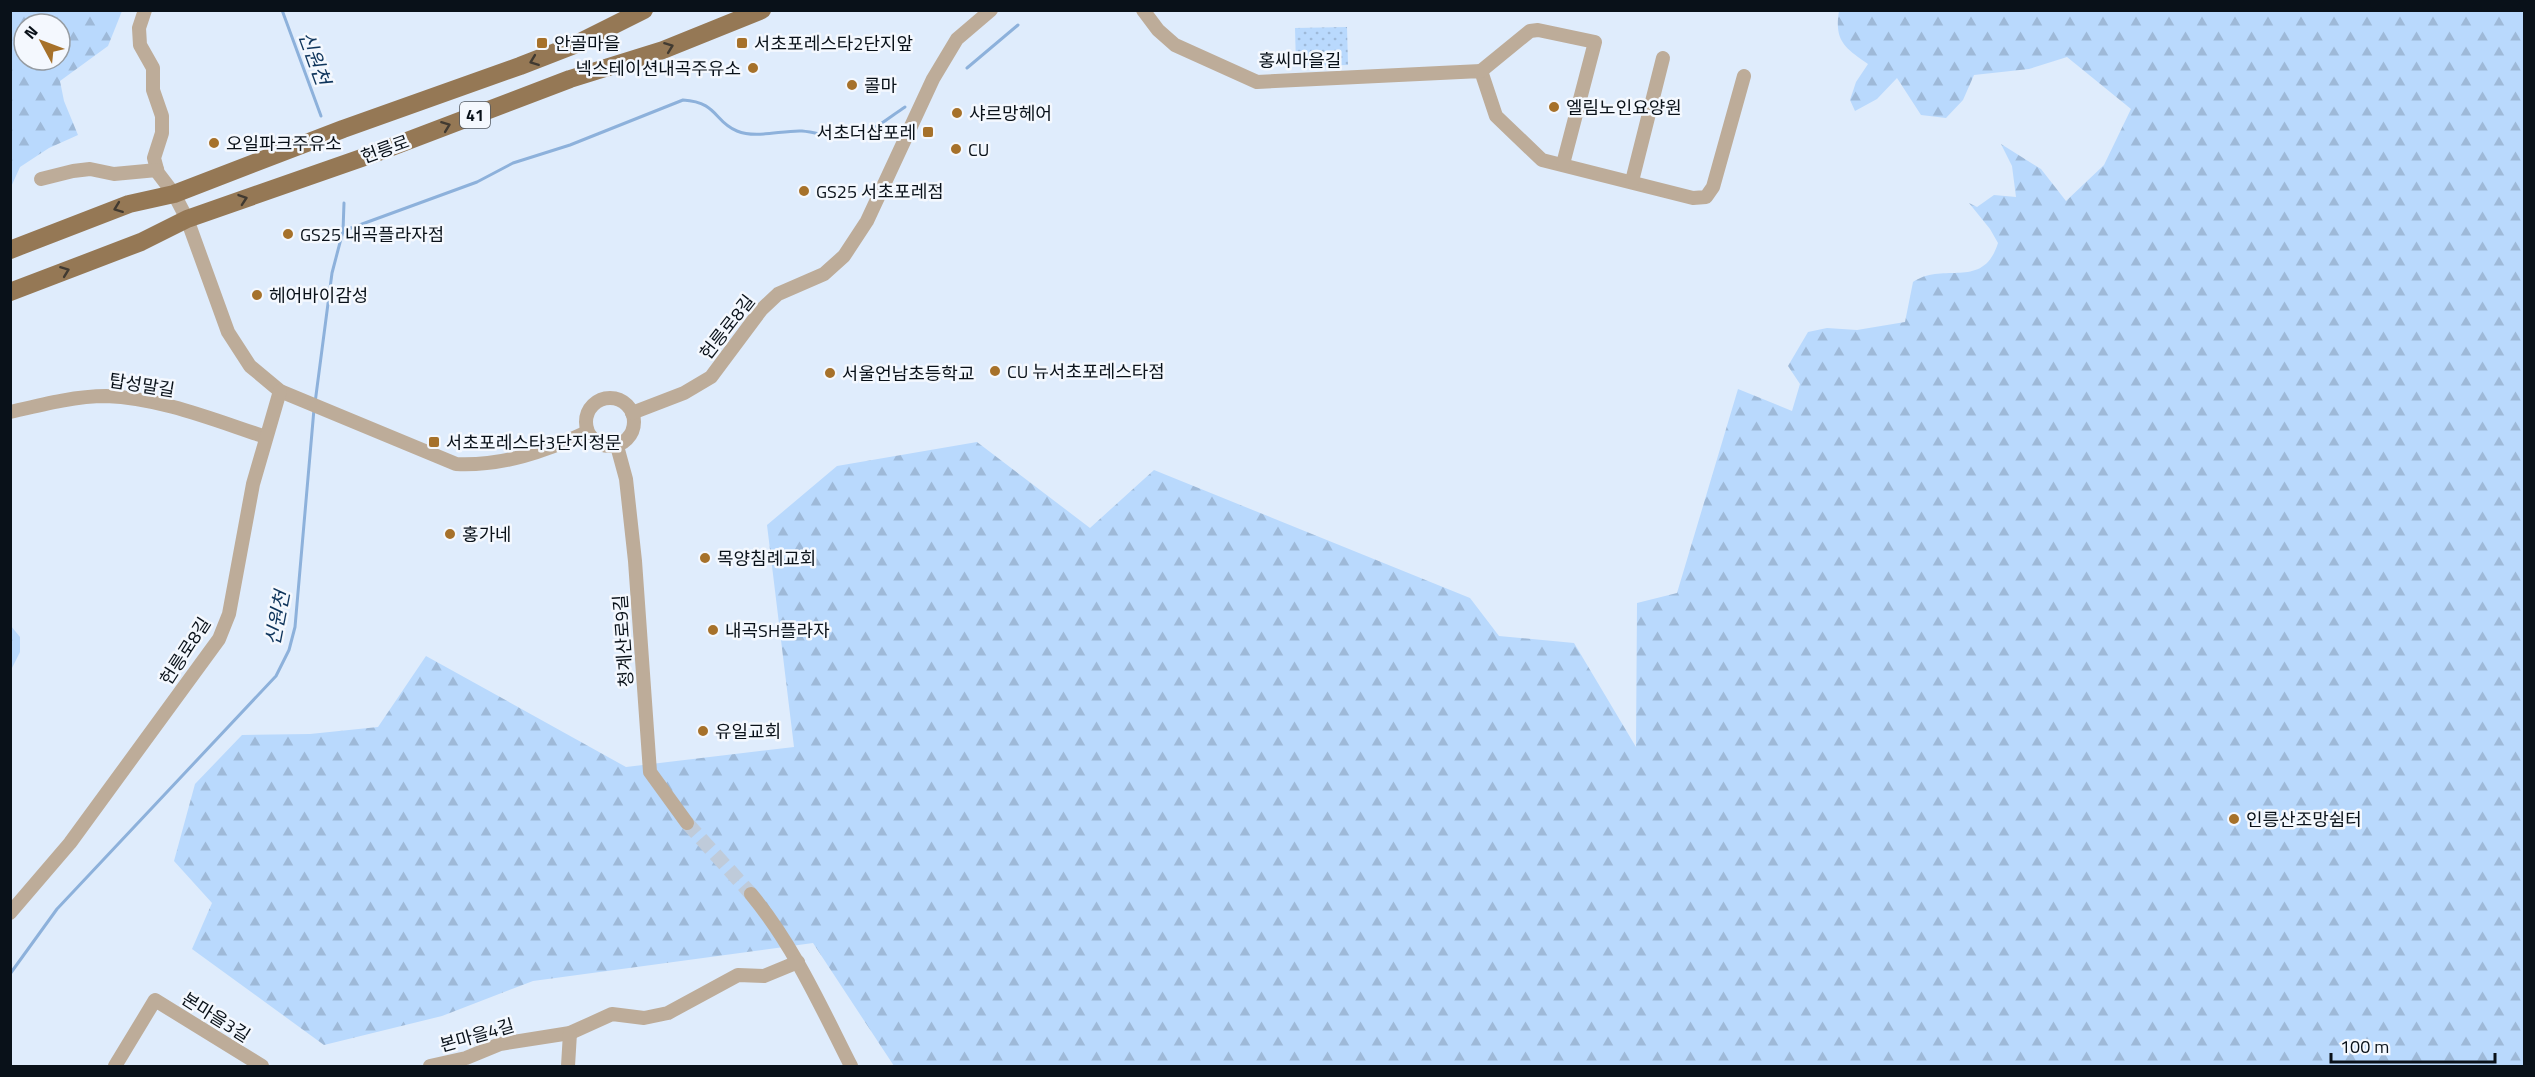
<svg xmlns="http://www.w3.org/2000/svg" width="2535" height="1077" viewBox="0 0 2535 1077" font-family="'Titillium Web','Noto Sans KR',sans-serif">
<defs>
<pattern id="forest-firs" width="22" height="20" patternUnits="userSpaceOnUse" patternTransform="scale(1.5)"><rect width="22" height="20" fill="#b9d9fd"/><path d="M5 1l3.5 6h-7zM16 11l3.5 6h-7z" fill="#9eb9d8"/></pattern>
<pattern id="park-dots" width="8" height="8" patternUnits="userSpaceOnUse" patternTransform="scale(1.5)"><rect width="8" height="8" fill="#b9d9fd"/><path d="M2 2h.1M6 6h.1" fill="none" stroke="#9eb9d8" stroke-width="1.8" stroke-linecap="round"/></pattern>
</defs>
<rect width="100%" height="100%" fill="#dfecfc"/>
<g fill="url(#forest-firs)" fill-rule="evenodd">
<path d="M11,10L122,11L108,46L60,81L64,101L78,135L49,148L20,167L11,187ZM24,24H60V60H24Z"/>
<path d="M1839,11H2524V1066H894L813,943L533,981L442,1016L324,1045L192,949L212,903L174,861L195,784L242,735L310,734L378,727L426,656L626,767L794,747L767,525L837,466L977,442L1090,528L1154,470L1470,598L1499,636L1574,643L1636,747L1637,603L1677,593L1738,389L1792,411L1800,384L1788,366L1808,332L1827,328L1857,330L1905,322L1913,282C1944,261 1983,291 1998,243L1990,229L1969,203L1977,207L1994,195L2016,197L2012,166L2001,144L2041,169L2066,201L2104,165L2131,109L2067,57L2029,69L1974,75L1963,100L1946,118L1921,115L1897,78L1877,99L1855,111L1850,100L1856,82L1868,64C1845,48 1834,41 1839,11Z"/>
<path d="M11,626L20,637V652L11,670Z"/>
</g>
<path fill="url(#park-dots)" d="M1347,27L1348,65L1296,66L1295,28Z"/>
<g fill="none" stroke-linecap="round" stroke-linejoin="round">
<g stroke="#8db1db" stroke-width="3">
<path d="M282,10L321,116"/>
<path d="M967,68L1018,25"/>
<path d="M343,231L477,182L513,163L570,145L683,100C718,102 714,122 737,131C756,139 782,130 802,131C817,132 832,139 848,138C868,136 888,118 905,107"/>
<path d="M315,403L332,273L343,231L344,203"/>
<path d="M10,974L57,909L276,676L289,650L295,627L314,409"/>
</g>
<path stroke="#bfcbda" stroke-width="14" stroke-dasharray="14 7" stroke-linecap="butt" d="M687,823L751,894"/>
<g stroke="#bdac99" stroke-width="14">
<path d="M145,10L139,28L140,45L153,68V90L162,116V133L154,158L158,173L174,194L187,219L228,332L250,366L280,391L456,464C503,466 544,452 587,432"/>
<path d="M1143,10L1158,30L1175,45L1257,82L1481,71L1496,116L1542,160L1693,198L1706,197L1713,187L1744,76"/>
<path d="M1481,71L1530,31L1538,30L1595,42L1563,164"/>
<path d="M41,179L73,171L90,169L114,174L157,170"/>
<path d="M1632,181L1663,58"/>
<circle cx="610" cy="422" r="24"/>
<path d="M10,412C40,405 75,396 106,396C161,398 214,420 266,437"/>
<path d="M632,413L684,393L711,377L761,310L778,294L824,274L844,256L867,221L933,79L957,39L991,10"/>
<path d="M617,446L626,479L635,561L650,772L687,823"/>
<path d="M751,894C794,946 821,1007 851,1066"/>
<path d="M10,913L70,843L219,639L229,614L253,484L280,391"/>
<path d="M115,1066L155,1000L262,1066"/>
<path d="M430,1066L466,1058L500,1044L570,1033L612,1014L644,1018L668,1013L738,975L764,976L798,962"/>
<path d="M568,1066L570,1033"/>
</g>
<g stroke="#957855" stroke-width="18">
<path d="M10,250L129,204L174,194L343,129L520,66L574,45L644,10"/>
<path d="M10,292L141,242L187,219L373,154L570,79L663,50L762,10"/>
</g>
</g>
<defs><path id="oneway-chevron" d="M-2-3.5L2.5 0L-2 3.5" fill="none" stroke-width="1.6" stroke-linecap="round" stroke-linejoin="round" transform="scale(1.5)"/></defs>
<g stroke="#413a31">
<use href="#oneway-chevron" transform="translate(669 47) rotate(-21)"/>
<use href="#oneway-chevron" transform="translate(534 61) rotate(159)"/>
<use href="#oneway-chevron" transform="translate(446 126) rotate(-21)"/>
<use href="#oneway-chevron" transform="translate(243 199) rotate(-19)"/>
<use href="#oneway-chevron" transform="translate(118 208) rotate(159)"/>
<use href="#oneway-chevron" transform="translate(65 271) rotate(-21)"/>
</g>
<g fill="#a6712a" stroke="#f4f8fe" stroke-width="2">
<rect x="536" y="37" width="12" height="12" rx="3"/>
<rect x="736" y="37" width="12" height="12" rx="3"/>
<circle cx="753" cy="68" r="6"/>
<circle cx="852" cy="85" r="6"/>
<circle cx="1554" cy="107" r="6"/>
<circle cx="957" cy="113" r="6"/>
<rect x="922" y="126" width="12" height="12" rx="3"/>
<circle cx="214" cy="143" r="6"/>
<circle cx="956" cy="149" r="6"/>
<circle cx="804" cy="191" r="6"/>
<circle cx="288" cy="234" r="6"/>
<circle cx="257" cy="295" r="6"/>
<circle cx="995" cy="371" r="6"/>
<circle cx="830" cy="373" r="6"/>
<rect x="428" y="436" width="12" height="12" rx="3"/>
<circle cx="450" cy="534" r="6"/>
<circle cx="705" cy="558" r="6"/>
<circle cx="713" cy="630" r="6"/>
<circle cx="703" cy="731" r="6"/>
<circle cx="2234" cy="819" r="6"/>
</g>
<g text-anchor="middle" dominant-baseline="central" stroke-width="5" stroke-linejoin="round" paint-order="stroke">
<rect fill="#f4f8fe" stroke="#50565e" stroke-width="1.5" x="460" y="102" width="30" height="26" rx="4.5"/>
<g font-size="16" font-weight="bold" fill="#091119">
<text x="475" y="115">41</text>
</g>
<g font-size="18" fill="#091119" stroke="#f4f8fe" text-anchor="start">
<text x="554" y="43">안골마을</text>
<text x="754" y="43">서초포레스타2단지앞</text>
<text x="741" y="68" text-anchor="end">넥스테이션내곡주유소</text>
<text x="864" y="85">콜마</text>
<text x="1566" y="107">엘림노인요양원</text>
<text x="969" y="113">샤르망헤어</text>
<text x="916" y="132" text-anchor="end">서초더샵포레</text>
<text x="226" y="143">오일파크주유소</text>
<text x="968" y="149">CU</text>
<text x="816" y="191">GS25 서초포레점</text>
<text x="300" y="234">GS25 내곡플라자점</text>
<text x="269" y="295">헤어바이감성</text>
<text x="1007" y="371">CU 뉴서초포레스타점</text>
<text x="842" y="373">서울언남초등학교</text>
<text x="446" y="442">서초포레스타3단지정문</text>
<text x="462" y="534">홍가네</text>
<text x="717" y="558">목양침례교회</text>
<text x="725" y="630">내곡SH플라자</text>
<text x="715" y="731">유일교회</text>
<text x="2246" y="819">인릉산조망쉼터</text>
</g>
<g font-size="18" fill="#091119" stroke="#f4f8fe">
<text x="1300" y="60">홍씨마을길</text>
<text transform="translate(385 149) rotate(-20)">헌릉로</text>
<text transform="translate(727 327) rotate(-52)">헌릉로8길</text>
<text transform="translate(142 385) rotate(9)">탑성말길</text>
<text transform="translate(623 641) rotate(-94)">청계산로9길</text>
<text transform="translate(185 651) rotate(-57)">헌릉로8길</text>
<text transform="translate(216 1017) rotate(32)">본마을3길</text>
<text transform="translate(477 1035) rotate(-16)">본마을4길</text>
</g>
<g font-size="20" font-style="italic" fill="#0f355c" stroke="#f4f8fe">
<text transform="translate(315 58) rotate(70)">신원천</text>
<text transform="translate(277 618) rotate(-79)">신원천</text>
</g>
</g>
<rect width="2535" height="1077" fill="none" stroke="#091119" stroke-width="24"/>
<g transform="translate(42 42) rotate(311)"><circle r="28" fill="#f4f8fe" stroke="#969ca2" stroke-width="1.5"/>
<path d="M0-4.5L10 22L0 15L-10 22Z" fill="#a6712a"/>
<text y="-9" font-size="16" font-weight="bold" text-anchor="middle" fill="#091119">N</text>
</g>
<path d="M2331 1053v9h164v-9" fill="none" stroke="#091119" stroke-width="3"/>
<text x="2340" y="1053" font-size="18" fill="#091119" stroke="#f4f8fe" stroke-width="4.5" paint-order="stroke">100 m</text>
</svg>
